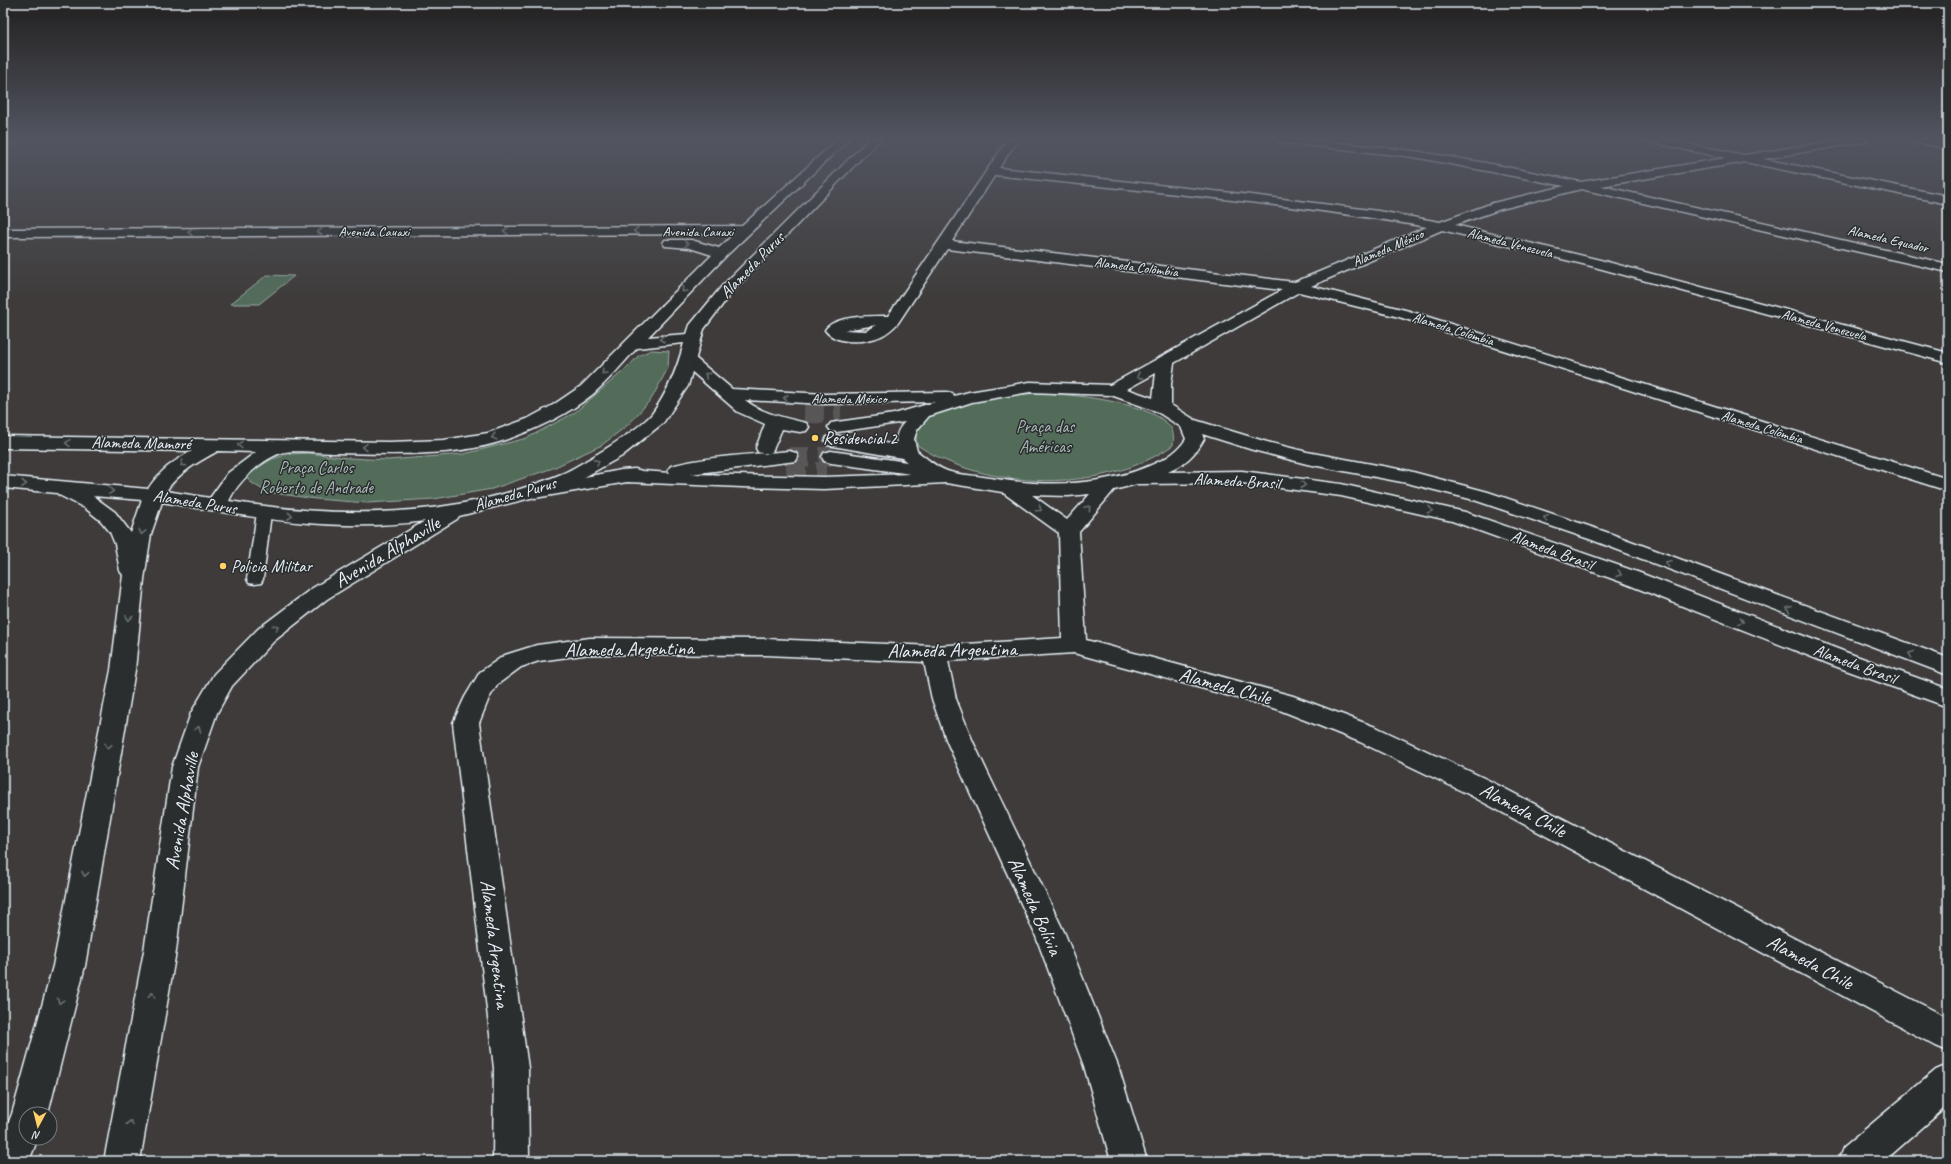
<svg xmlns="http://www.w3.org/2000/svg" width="1951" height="1164" viewBox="0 0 1951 1164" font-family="Caveat,sans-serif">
<rect width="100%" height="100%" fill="#3e3b3a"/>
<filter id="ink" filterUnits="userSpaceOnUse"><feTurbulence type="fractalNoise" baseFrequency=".025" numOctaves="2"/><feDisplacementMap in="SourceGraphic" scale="8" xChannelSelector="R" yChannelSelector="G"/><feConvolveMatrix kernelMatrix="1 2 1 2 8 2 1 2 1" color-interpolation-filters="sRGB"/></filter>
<g filter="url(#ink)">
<g fill="#526c5a" stroke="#9daea9">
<path d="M267,275L294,276L259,304H230Z"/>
<path d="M651,350L669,351L668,368L652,398L629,424L602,445L553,468L492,489L434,499L367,503L316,499L266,492L249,481L248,477L252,471L272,459L289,454L308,453L349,458L388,460L464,454L527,438L574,413L629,366L638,356Z"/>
<path d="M1038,393C1070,394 1146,401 1169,425C1174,431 1174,438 1173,445C1106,494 985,491 917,445C916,437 914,431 920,424C935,403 1012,395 1038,393Z"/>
</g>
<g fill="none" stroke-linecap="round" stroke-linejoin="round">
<g stroke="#585656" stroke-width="20" stroke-dasharray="20 10" stroke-linecap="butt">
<path d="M804,413L841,414"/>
<path d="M789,457H831"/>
<path d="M786,472H826"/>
</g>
<g stroke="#e8f1f8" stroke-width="3">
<g id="lane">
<path d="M11,139H20L3,147V142Z"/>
<path d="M264,509L269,510L271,513L263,579L261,583L255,584L249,583L247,579L257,513L259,510Z"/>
</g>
</g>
<g stroke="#e8f1f8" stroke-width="3">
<g id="street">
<path d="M1008,139H1018L999,168L1251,195L1378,211L1440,222L1493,203L1565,186L1414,157L1279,142L1274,139H1304L1414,151L1491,164L1581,182L1726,158L1649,142L1645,141L1644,139H1663L1745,155L1846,139H1868L1867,141L1863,142L1763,159L1948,196V204L1745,162L1601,186L1948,264V272L1581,189L1501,209L1455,225L1600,260L1948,353V363L1591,266L1442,230L1311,286L1409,311L1948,479V491L1399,317L1299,292L1174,363L1171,384V405L1195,420L1267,442L1307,452L1409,471L1488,492L1606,532L1948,658V675L1592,540L1474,500L1407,483L1307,464L1253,450L1202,434L1204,439C1195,455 1185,464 1168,472L1242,471L1341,484L1465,512L1640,573L1848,653L1948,689V707L1832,665L1624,583L1452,521L1341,496L1242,483L1137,484L1114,490L1079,532L1086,640L1293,696L1378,728L1488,780L1948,1018V1051L1936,1046L1468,794L1360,742L1277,709L1074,653L948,661L956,699L973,742L1065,934L1118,1066L1147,1161H1111L1084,1066L1035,934L947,742L932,699L924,662L766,655L590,654L539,661L521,667L498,684L489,698L479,723L528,1068L529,1161H493L494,1068L453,723L465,697L480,672L505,655L537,645L590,638L766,639L934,646L1062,638L1059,533L1002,492L946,483L824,489L742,487L627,482L535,498L528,496L525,492L528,488L621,470L635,469L642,471L670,473L668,470L671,466C709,456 750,455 789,451L796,453L798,457L796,461L690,474L824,477L911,474L831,463L824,461L822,457L824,453L831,451L907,462L902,458L827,445L825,441L827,437L834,435L897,445C895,436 898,429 905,422L837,432L831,431L828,427L831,423L837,422L894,414L935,402L825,404L745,400C762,414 786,418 806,423L809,427L806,431L800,432L782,429L772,452L765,454L758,452L756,448L765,424L738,412L682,363L680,360L682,357L688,355L694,357L732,389L825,394L946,392L952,393L954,396L969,392L1030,382L1110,385L1282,290L947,249L898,323C893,328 888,333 881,336C866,343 836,345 825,330C835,315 872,316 888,316ZM995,175C1139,191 1284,202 1427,227L1295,282L952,241ZM877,325L866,331L844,330ZM1156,373L1153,398L1127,389ZM1030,392L1111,395L1156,411L1181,427L1186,439C1176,455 1161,461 1144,468C1092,488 1038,486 983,477C971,475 958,475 947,471C936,467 926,458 917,451L914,439L917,430L929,416L972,402ZM1090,494L1067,520L1032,495L1068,496Z"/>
<path d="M1905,139H1928L1948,142V148L1910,142Z"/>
<path d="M1948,1065V1105L1884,1161H1838L1843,1148L1936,1070Z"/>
</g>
</g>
<g stroke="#e8f1f8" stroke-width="3">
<path id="secondary" d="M838,139H849L726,256L648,337L687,334L690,325L722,286L869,139H880L732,292L704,329L688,386L663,423L622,456L574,483L539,496L459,516L457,519L327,599L274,641L232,686L217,713L198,767L176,951L140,1161H104L144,951L172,767L191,713L214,674L258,629L311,589L425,521C335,533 250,517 162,502L151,534L144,579L135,670L85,966L48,1114H26V1138H38L29,1161H3V1136L12,1114L53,966L111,670L123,575L120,571L115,544L110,532L101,521L85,508L59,495L57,493L3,488V476L148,489C161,470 172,462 192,451L3,448V436L389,442L444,440L488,433L527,419L553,405L581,386L712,255L690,248L665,246L663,243L665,240H691L719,248L734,234L3,237V229L742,226ZM684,343C677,369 668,392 652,414C641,427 606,449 591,458C580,464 570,471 559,475C453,519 340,519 229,501C237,482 261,460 281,453C290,449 324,453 336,453C386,454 451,457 499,442C532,431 566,416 593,394C609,380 623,363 637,348ZM218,451L256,452L228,473L210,498L166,491C179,472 198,462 218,451ZM93,496L142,500L131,533L115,512Z"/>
</g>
<use href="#lane" fill="#2a2d2e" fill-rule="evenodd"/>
<use href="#street" fill="#2a2d2e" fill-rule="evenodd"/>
<use href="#secondary" fill="#2a2d2e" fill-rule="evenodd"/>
</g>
<defs><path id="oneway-chevron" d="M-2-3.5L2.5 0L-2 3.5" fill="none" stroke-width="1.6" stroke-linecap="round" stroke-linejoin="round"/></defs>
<g stroke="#6c7275">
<use href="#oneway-chevron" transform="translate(506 231) rotate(180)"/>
<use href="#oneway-chevron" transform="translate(636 231) rotate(180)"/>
<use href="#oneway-chevron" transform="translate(190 232) rotate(180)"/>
<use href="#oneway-chevron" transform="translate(320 232) rotate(180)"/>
<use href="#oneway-chevron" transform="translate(686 244) rotate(4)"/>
<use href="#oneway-chevron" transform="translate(684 290) rotate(135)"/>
<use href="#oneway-chevron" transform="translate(662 339) rotate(174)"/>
<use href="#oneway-chevron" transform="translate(604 372) rotate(134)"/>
<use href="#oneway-chevron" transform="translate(707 375) rotate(-141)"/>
<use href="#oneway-chevron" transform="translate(1139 376) rotate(151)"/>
<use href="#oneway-chevron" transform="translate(786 398) rotate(-178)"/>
<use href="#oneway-chevron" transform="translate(494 437) rotate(164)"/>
<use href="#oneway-chevron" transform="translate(68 443) rotate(-179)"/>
<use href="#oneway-chevron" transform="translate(240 445) rotate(-179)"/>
<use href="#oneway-chevron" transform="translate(365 447) rotate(-179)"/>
<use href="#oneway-chevron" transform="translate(597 462) rotate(-29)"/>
<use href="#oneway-chevron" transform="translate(183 464) rotate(146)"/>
<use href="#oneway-chevron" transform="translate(24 484) rotate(3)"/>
<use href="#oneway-chevron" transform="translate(1303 485) rotate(7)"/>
<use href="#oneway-chevron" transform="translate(111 491) rotate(5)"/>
<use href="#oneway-chevron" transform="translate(1088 508) rotate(-50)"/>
<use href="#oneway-chevron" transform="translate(1039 509) rotate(35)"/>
<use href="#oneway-chevron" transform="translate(1430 510) rotate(13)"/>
<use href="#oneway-chevron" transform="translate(290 516) rotate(6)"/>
<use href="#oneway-chevron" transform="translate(1546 518) rotate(-161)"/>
<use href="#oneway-chevron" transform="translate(142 532) rotate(104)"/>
<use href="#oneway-chevron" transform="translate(1668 563) rotate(-159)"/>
<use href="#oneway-chevron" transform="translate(1619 574) rotate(20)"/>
<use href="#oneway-chevron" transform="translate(1789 609) rotate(-159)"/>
<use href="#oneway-chevron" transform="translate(129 618) rotate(96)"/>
<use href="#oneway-chevron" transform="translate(1741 621) rotate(21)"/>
<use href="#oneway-chevron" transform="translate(276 627) rotate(-38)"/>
<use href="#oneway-chevron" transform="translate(1911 654) rotate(-160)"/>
<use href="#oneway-chevron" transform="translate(198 729) rotate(-71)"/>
<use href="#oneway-chevron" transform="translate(108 746) rotate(101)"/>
<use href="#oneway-chevron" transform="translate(85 874) rotate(100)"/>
<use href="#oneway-chevron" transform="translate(152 995) rotate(-80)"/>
<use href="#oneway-chevron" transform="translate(60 1001) rotate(105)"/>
<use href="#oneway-chevron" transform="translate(130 1123) rotate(-80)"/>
</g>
</g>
<linearGradient id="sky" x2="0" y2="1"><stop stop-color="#222020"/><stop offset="0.46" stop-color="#525560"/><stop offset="1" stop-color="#525560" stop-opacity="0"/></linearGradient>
<rect width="1951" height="301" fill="url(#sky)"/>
<g fill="#ffd166" stroke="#2a2d2e" stroke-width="1.5">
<circle cx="815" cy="438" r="4"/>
<circle cx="223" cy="566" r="4"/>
</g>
<g text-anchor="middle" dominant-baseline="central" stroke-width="3" stroke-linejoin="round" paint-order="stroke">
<g font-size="14" fill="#e8f1f8" stroke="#2a2d2e">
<text x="374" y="231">Avenida Cauaxi</text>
<text x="698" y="231">Avenida Cauaxi</text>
<text transform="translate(1888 239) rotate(13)">Alameda Equador</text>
<text transform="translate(1510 243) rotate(14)">Alameda Venezuela</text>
<text transform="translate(1388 248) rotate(-23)">Alameda México</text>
<text transform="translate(1136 267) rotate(7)">Alameda Colômbia</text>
<text transform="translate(1824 325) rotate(15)">Alameda Venezuela</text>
<text transform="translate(1453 329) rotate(17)">Alameda Colômbia</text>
<text x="849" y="398">Alameda México</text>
<text transform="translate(1762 427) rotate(17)">Alameda Colômbia</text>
</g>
<g font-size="17" fill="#e8f1f8" stroke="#2a2d2e">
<text transform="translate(752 265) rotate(-46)">Alameda Purus</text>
<text transform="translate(141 443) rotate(1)">Alameda Mamoré</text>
<text transform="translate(1237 481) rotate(3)">Alameda Brasil</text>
<text transform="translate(515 494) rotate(-16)">Alameda Purus</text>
<text transform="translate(195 502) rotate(9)">Alameda Purus</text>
<text transform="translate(1552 550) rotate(20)">Alameda Brasil</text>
<text transform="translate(1855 664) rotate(20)">Alameda Brasil</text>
</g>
<g font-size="17" fill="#acbcb9" stroke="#2a2d2e">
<text x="1045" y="426">Praça das<tspan x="1045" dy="20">Américas</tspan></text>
<text x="316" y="467">Praça Carlos<tspan x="316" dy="20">Roberto de Andrade</tspan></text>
</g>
<g font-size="17" fill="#e8f1f8" stroke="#2a2d2e" text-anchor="start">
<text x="823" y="438">Residencial 2</text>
<text x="231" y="566">Policia Militar</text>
</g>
<g font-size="20" fill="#e8f1f8" stroke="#2a2d2e">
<text transform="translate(387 552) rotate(-31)">Avenida Alphaville</text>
<text transform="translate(629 649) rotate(-1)">Alameda Argentina</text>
<text transform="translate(952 650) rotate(-1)">Alameda Argentina</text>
<text transform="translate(1225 686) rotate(15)">Alameda Chile</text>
<text transform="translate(1523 810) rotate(28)">Alameda Chile</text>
<text transform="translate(182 811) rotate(-80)">Avenida Alphaville</text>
<text transform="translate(1035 906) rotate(66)">Alameda Bolívia</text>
<text transform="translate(495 944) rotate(83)">Alameda Argentina</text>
<text transform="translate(1810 962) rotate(28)">Alameda Chile</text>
</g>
</g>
<rect width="1951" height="1164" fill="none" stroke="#2a2d2e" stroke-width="16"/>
<rect x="8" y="8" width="1935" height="1148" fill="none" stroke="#e8f1f8" stroke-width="1.5" filter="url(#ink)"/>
<g transform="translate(38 1126) rotate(187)"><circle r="19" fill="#2a2d2e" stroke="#767b7f"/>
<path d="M0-3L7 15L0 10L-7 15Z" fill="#ffd166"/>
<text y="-6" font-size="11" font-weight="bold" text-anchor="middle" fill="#e8f1f8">N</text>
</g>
</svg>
